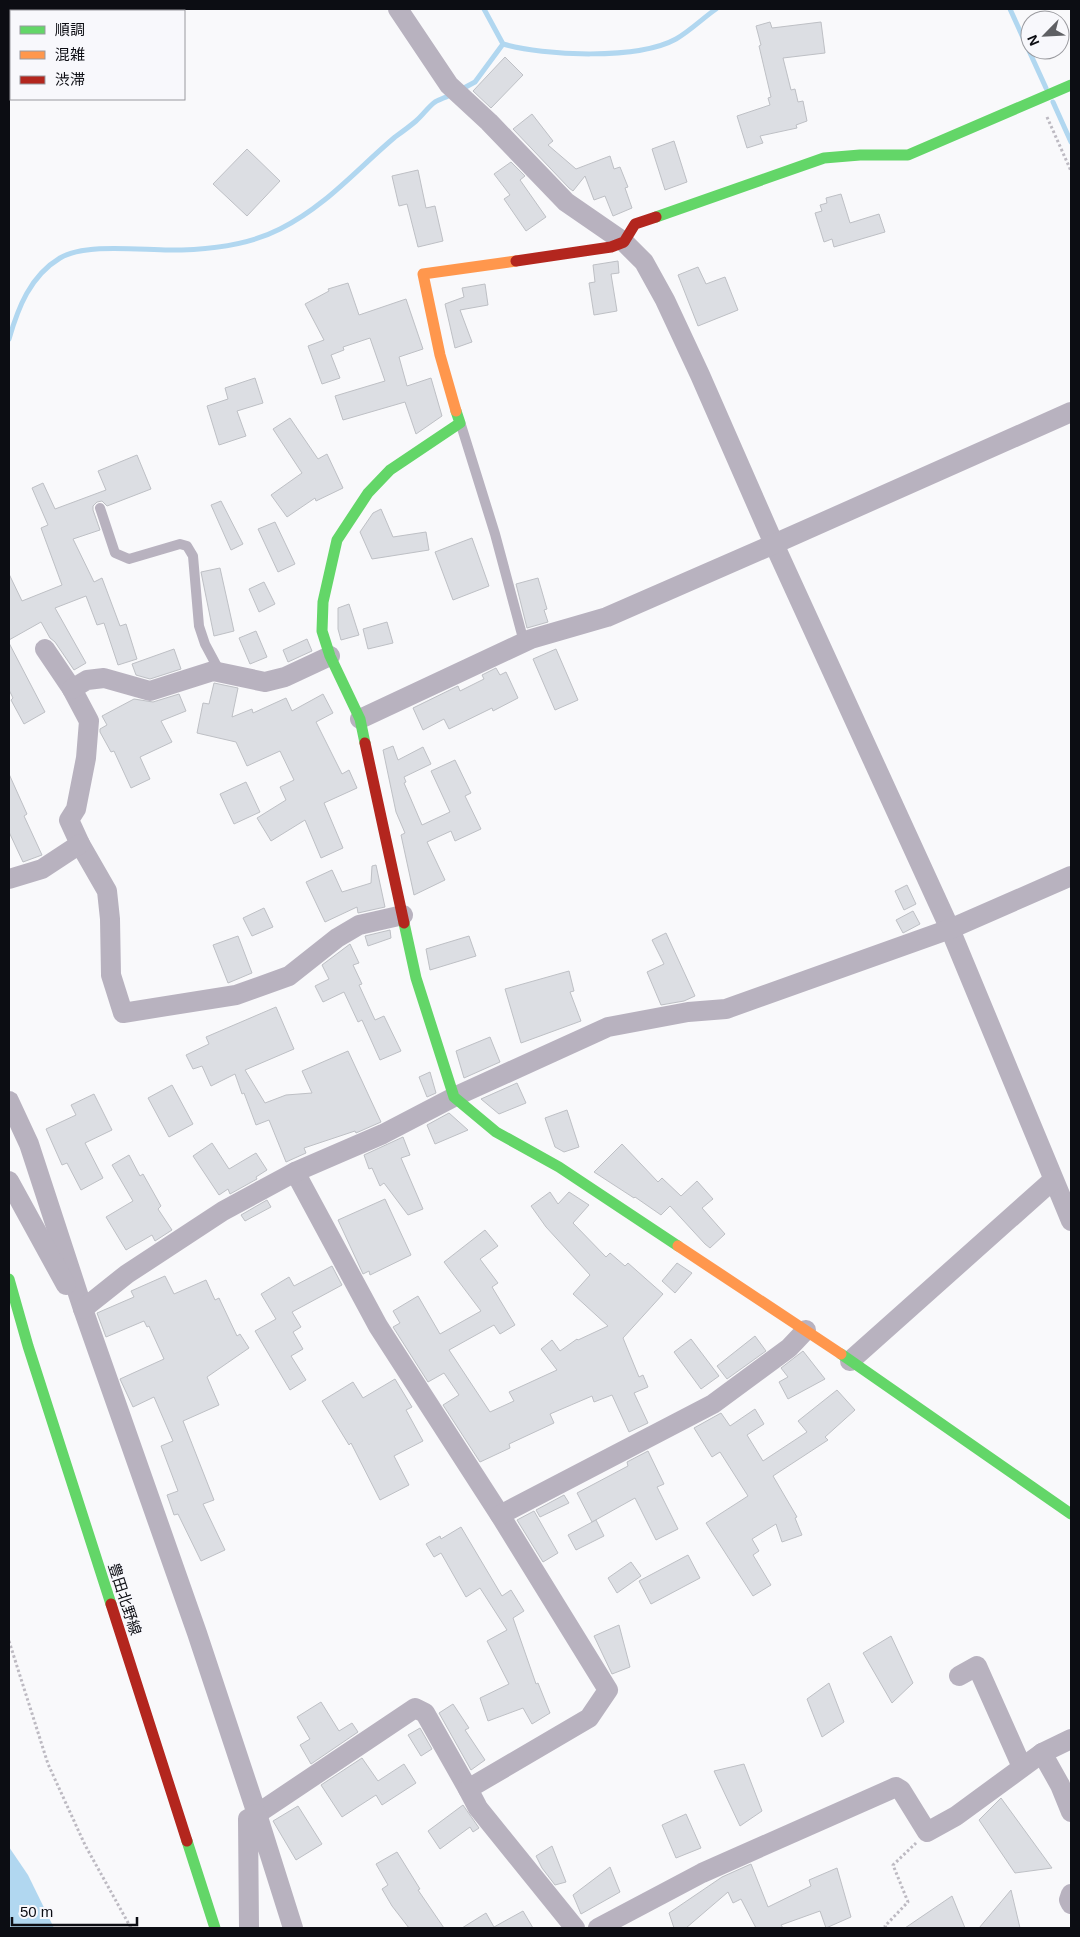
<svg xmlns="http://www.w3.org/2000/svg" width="1080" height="1937" viewBox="0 0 1080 1937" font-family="Arial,'Noto Sans JP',sans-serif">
<rect width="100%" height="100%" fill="#f9f9fb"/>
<path fill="#b1d7f0" d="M9,1847L28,1875L54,1928H9Z"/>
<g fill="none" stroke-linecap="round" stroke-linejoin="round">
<g stroke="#b1d7f0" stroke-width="5">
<path d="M484,9L503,44C544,56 638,60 676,39C690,31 703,18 716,9"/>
<path d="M1010,9L1046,88"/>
<path d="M462,89L475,82L503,44"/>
<path d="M1053,102L1071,142"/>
<path d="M9,339C18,308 30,276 60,258C85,243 140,250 169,250C205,250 247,246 280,229C326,206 356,170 395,137C402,132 409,127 416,121C423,115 428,107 435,102C440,99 447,97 452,94"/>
</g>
</g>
<g fill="#dcdee3" stroke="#bec0c5">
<path d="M770,22L772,28L821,22L825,53L783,58L791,90L795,89L798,102L803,101L807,121L796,125L797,128L760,136L763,143L747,148L737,116L770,105L768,98L771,97L759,46L761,45L756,26Z"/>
<path d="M505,57L523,75L491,108L473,91Z"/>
<path d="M532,114L553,141L548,145L576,169L610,156L614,169L620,167L628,187L625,188L632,208L613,216L605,196L594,200L585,176L573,191L569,188L513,129Z"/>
<path d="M674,141L687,182L665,190L652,149Z"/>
<path d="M247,149L280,181L247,216L213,184Z"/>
<path d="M511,162L525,176L520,180L546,217L526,231L504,199L510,195L494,174Z"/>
<path d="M418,170L426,208L435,206L443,241L418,247L407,204L399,206L392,176Z"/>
<path d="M841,194L850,223L879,214L885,232L834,247L832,239L824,242L815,213L822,211L820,205L827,203L826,198Z"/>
<path d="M618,261L619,273L611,274L617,311L594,315L589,283L595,282L593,265Z"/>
<path d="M698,267L706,284L725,277L738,310L698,326L678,275Z"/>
<path d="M348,283L359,315L406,299L423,349L399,357L407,386L431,378L442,416L416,434L405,402L343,420L335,396L385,381L370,338L343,347L344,350L331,355L340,378L322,384L308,346L324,340L305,304L329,291L328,289Z"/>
<path d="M485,284L488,305L460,310L472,342L455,348L445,304L464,297L462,288Z"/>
<path d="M255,378L263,403L237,411L246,436L219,445L207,406L228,399L225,388Z"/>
<path d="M290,418L318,459L327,454L343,488L316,501L315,498L287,517L271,495L302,473L273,429Z"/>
<path d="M137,455L151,489L107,506L102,501L97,502L93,506V510L100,530L73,539L94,582L102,578L120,626L126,624L137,659L118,665L104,623L97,625L86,596L55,608L86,663L74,670L55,642L50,638L41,622L9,640V574L22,601L62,585L41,528L48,525L32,488L43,483L55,509L106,490L98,471Z"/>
<path d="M221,501L243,544L231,550L211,505Z"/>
<path d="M381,509L393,537L426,532L429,550L372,559L360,532L373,513Z"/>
<path d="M275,522L295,564L278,572L258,529Z"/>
<path d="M472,538L489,586L453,600L435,552Z"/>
<path d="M220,568L234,631L214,636L201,572Z"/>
<path d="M538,578L547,609L544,610L548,622L527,628L516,584Z"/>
<path d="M264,582L275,604L259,612L249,589Z"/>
<path d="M349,604L359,635L341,640L338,629V608Z"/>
<path d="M387,622L393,643L368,649L363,629Z"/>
<path d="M256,631L267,657L250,664L239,638Z"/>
<path d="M307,639L312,651L288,662L283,650Z"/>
<path d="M9,643L45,712L24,724L11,700L13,698L9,690Z"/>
<path d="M174,649L181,669L150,679L136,675L132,664Z"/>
<path d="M556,649L578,700L555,710L533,659Z"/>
<path d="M496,668L500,675L506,672L518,698L493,711L492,708L449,729L444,719L423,730L413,708L458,686L460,691L484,679L482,675Z"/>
<path d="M214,683L238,688L232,717L252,709L253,713L286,698L292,711L323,694L333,713L316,722L342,774L349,770L357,788L324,803L343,848L321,858L305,820L271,841L257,818L286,800L280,787L294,780L280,751L247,766L236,742L197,733L203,703L209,704Z"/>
<path d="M179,694L186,711L161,721L172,742L140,757L150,779L131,788L114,751L111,752L100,732V729L107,725L102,716L134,699L153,702Z"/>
<path d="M393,746L398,760L423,747L431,764L404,777L406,782L404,783L422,825L450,812L431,771L455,760L471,793L465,796L481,829L455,841L451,831L427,842L445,880L414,895L401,835L405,833L396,812L383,750Z"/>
<path d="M9,774L27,814L24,816L42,855L23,862L9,832Z"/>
<path d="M246,782L260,812L234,824L220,794Z"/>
<path d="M376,865L385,907L358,913L357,907L325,922L306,882L332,870L342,892L371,883L372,866Z"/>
<path d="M907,885L916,904L904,910L895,891Z"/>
<path d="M264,908L273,927L252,936L243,918Z"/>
<path d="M913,911L920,924L903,933L896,920Z"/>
<path d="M390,930L391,938L368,946L365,936Z"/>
<path d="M666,933L695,996L684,1001L661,1005L647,972L664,964L652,940Z"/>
<path d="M238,936L252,973L228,983L213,945Z"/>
<path d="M469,936L476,956L430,970L426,949Z"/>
<path d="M350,944L359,963L353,965L362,984L359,985L375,1020L384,1016L401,1051L380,1060L362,1020L358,1022L344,992L323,1002L315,986L329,979L322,965Z"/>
<path d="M569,971L574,991L570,992L581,1021L521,1043L505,989Z"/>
<path d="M276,1007L294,1049L245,1070L265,1103L286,1095L312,1093L302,1071L348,1051L381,1122L356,1133L355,1131L304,1148L306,1153L286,1162L269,1120L256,1125L244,1093L242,1094L235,1074L211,1086L202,1066L193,1069L186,1055L209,1044L206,1037Z"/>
<path d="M490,1037L500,1062L464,1078L456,1051Z"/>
<path d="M430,1072L436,1093L427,1097L419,1077Z"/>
<path d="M517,1083L526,1103L499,1114L481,1099Z"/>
<path d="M172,1085L193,1124L169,1137L148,1098Z"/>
<path d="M94,1094L112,1130L85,1143L103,1178L81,1190L67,1163L62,1165L46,1129L76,1115L71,1105Z"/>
<path d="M567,1110L579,1147L564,1152L555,1147L545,1118Z"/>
<path d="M449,1113L468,1130L435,1144L427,1125Z"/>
<path d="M403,1137L410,1155L401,1158L423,1209L408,1215L384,1183L380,1186L372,1168L369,1169L364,1155Z"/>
<path d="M212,1143L229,1169L256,1153L267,1170L256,1177L257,1179L230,1194L228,1189L219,1195L193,1156Z"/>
<path d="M622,1144L658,1182L662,1178L681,1196L697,1181L713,1199L702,1208L725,1234L710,1248L705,1244L670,1206L661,1215L635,1197L634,1198L594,1172Z"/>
<path d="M129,1155L140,1176L143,1174L161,1206L158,1209L172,1230L155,1241L152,1235L126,1250L106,1217L133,1201L112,1165Z"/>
<path d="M550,1192L558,1204L569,1192L589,1205L573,1223L606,1257L610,1253L625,1266L628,1263L663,1294L623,1338L639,1377L643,1375L648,1387L634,1393L648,1423L629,1432L612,1395L594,1402L592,1396L550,1414L554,1423L509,1444L510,1448L480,1462L443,1405L459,1395L444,1373L428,1382L393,1327L400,1323L393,1311L418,1296L440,1334L481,1311L444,1262L485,1230L498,1246L480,1259L498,1283L492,1287L515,1325L500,1334L494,1325L449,1350L490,1412L514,1401L509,1392L557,1370L541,1349L552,1340L560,1351L577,1339L578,1340L608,1326L573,1294L590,1275L546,1227L531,1206Z"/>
<path d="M385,1199L411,1255L370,1275L369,1271L363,1274L338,1220Z"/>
<path d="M267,1200L271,1207L245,1221L241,1215Z"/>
<path d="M677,1263L692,1273L675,1293L662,1281Z"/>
<path d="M332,1266L342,1285L292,1312L301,1327L293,1332L303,1349L291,1356L306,1380L290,1390L255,1331L276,1319L261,1294L289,1277L294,1286Z"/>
<path d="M165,1276L174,1294L206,1280L215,1300L219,1298L237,1336L240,1334L249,1348L207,1377L219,1405L183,1421L214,1500L203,1504L225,1550L201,1561L178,1514L174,1515L167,1495L178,1491L161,1446L173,1441L154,1397L133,1407L120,1379L164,1359L149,1326L147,1327L144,1321L106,1337L97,1313L134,1297L131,1291Z"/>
<path d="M755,1336L766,1351L727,1379L717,1366Z"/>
<path d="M691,1339L719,1376L701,1389L674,1352Z"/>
<path d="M803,1351L825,1379L788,1399L779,1382L788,1377L781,1368Z"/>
<path d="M395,1379L412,1407L406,1410L423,1441L394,1456L409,1485L380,1500L351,1443L349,1445L322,1401L353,1382L363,1398Z"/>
<path d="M837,1390L855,1410L825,1437L828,1440L773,1476L797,1517L795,1518L802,1535L782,1542L776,1524L752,1539L759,1551L753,1555L771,1585L753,1596L706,1523L748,1496L720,1452L712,1457L694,1428L721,1413L730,1426L755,1409L764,1424L747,1435L763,1461L807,1432L798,1421Z"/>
<path d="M648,1451L664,1484L657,1487L678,1529L656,1540L635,1498L592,1522L577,1493L628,1466L627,1462Z"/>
<path d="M564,1495L569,1503L540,1517L536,1510Z"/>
<path d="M534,1511L558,1553L543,1562L517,1520Z"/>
<path d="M596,1520L604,1536L576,1550L568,1535Z"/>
<path d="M461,1527L502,1596L511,1590L524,1611L513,1618L536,1684L538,1683L550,1713L532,1724L523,1708L488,1721L480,1698L509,1684L487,1641L507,1630L480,1588L466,1597L441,1553L434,1557L426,1544L440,1536L441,1539Z"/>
<path d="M688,1555L700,1578L651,1604L639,1581Z"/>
<path d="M631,1562L641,1576L617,1593L608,1578Z"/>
<path d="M619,1625L630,1667L612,1674L594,1636Z"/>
<path d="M891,1636L913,1683L892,1703L863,1653Z"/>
<path d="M829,1683L844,1722L822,1737L807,1699Z"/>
<path d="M321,1702L339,1731L352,1723L358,1732L311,1764L300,1745L310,1739L297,1717Z"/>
<path d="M453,1704L469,1728L465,1730L485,1760L471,1770L439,1713Z"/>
<path d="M420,1728L432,1749L421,1756L408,1735Z"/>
<path d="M362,1758L378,1781L404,1764L416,1783L382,1805L376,1795L342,1817L321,1785Z"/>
<path d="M744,1764L762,1811L740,1826L714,1771Z"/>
<path d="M1001,1798L1052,1868L1015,1873L979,1820Z"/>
<path d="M463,1805L479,1828L473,1832L470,1827L440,1849L428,1831Z"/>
<path d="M298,1806L322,1844L296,1860L273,1821Z"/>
<path d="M686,1814L701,1848L676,1858L662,1825Z"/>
<path d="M552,1846L566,1882L555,1885L542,1868L536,1856Z"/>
<path d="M397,1852L420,1889L418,1890L444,1928H409L392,1906L382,1889L388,1885L376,1864Z"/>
<path d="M751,1864L768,1907L811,1886L809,1880L837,1868L851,1917L826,1928L820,1911L781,1925L783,1928H756L741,1899L733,1903L728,1892L686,1928H674L669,1913L722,1877Z"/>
<path d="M610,1867L620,1892L581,1914L573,1895Z"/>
<path d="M1011,1890L1020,1928H979Z"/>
<path d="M952,1896L965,1928H905Z"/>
<path d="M523,1911L533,1928H462L486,1913L494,1927Z"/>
</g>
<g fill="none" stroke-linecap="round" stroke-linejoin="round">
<g stroke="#bdbac2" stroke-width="3" stroke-dasharray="2.5 2.5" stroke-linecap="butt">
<path d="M1047,117L1071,171"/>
<path d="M9,1641L48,1764L85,1845L131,1928"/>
<path d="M886,1928L885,1926L908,1902L893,1865L916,1843"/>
</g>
<g stroke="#b8b2bf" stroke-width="10">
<path d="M461,425L495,534L524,642"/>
<path d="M100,508L115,553L129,559L180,544L187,546L193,556L199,626L205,644L220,672"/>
</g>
<g stroke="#b8b2bf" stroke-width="20">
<path d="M398,9L449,85L489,122L566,202L624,242L644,262L665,300L700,375L774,544L950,929L1071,1221"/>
<path d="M78,11L82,9"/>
<path d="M9,52L11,50"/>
<path d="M45,649L72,689L89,721L86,758L76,809L69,820L80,844L107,891L110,919L111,975L123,1013L236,995L289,976L337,938L359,925L403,915"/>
<path d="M72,689L87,680L104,678L150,691L213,671L265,682L285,677L330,656"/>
<path d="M360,719L531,639L607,617L774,544L1071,412"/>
<path d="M9,879L42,869L80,844"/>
<path d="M9,1101L29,1144L83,1309L197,1633L257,1814L415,1708L425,1713L468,1789"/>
<path d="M295,1172L378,1326L500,1515L608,1690L589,1718L468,1789L478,1808L575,1928"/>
<path d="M9,1181L66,1285"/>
<path d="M83,1309L127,1274L223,1211L295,1172L383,1134L454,1097L608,1027L688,1012L726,1009L950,929L1071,876"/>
<path d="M850,1361L1053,1180"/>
<path d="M500,1515L713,1404L789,1348L806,1330"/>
<path d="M959,1676L977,1666L1022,1767"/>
<path d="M1042,1753L1060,1785L1071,1812"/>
<path d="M1071,1894L1069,1900L1071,1904"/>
<path d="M249,1928L248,1819L257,1814L293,1928"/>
<path d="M598,1928L702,1873L896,1787L901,1790L927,1832L956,1816L1042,1753L1071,1739"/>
</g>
<g stroke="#63d668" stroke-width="11">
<path d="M656,217L824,158L860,155H908L1071,85"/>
<path d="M365,743L360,719L330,656L322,631L323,602L337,540L368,493L390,470L460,423L456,411"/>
<path d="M404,923L416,978L454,1097L496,1132L559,1167L678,1246"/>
<path d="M9,1279L28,1346L111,1604"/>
<path d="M841,1354L1071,1514"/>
<path d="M187,1841L215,1928"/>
</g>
<g stroke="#ff974d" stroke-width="11">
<path d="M456,411L440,355L423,274L516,261"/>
<path d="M678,1246L841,1354"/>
</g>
<g stroke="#b3261e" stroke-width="11">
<path d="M516,261L611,247L624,242L635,224L656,217"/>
<path d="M365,743L404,923"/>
<path d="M111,1604L187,1841"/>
</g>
</g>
<g text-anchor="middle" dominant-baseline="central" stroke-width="4.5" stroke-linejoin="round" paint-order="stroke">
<g font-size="15" fill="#0c0d13" stroke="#f8f8fc">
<text transform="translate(125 1599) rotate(72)">豊田北野線</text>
</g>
</g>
<rect width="1080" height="1937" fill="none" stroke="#0c0d13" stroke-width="20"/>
<rect x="10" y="10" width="175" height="90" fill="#f8f8fc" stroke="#9a9a9f"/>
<rect x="20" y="26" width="25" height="8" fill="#63d668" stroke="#9a9a9f"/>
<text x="55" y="35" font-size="15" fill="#0c0d13">順調</text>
<rect x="20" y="51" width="25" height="8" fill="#ff974d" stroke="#9a9a9f"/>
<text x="55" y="60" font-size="15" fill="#0c0d13">混雑</text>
<rect x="20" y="76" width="25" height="8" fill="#b3261e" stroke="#9a9a9f"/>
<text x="55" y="85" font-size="15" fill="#0c0d13">渋滞</text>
<g transform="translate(1045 35) rotate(246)"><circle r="24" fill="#f8f8fc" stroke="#9a9a9f"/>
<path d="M0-4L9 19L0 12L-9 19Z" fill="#5f6064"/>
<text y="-8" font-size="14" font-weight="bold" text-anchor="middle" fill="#0c0d13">N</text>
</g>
<path d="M12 1917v8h125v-8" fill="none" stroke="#0c0d13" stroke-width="2.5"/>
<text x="20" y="1917" font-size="15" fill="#0c0d13" stroke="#f8f8fc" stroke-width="4" paint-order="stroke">50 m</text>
</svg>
